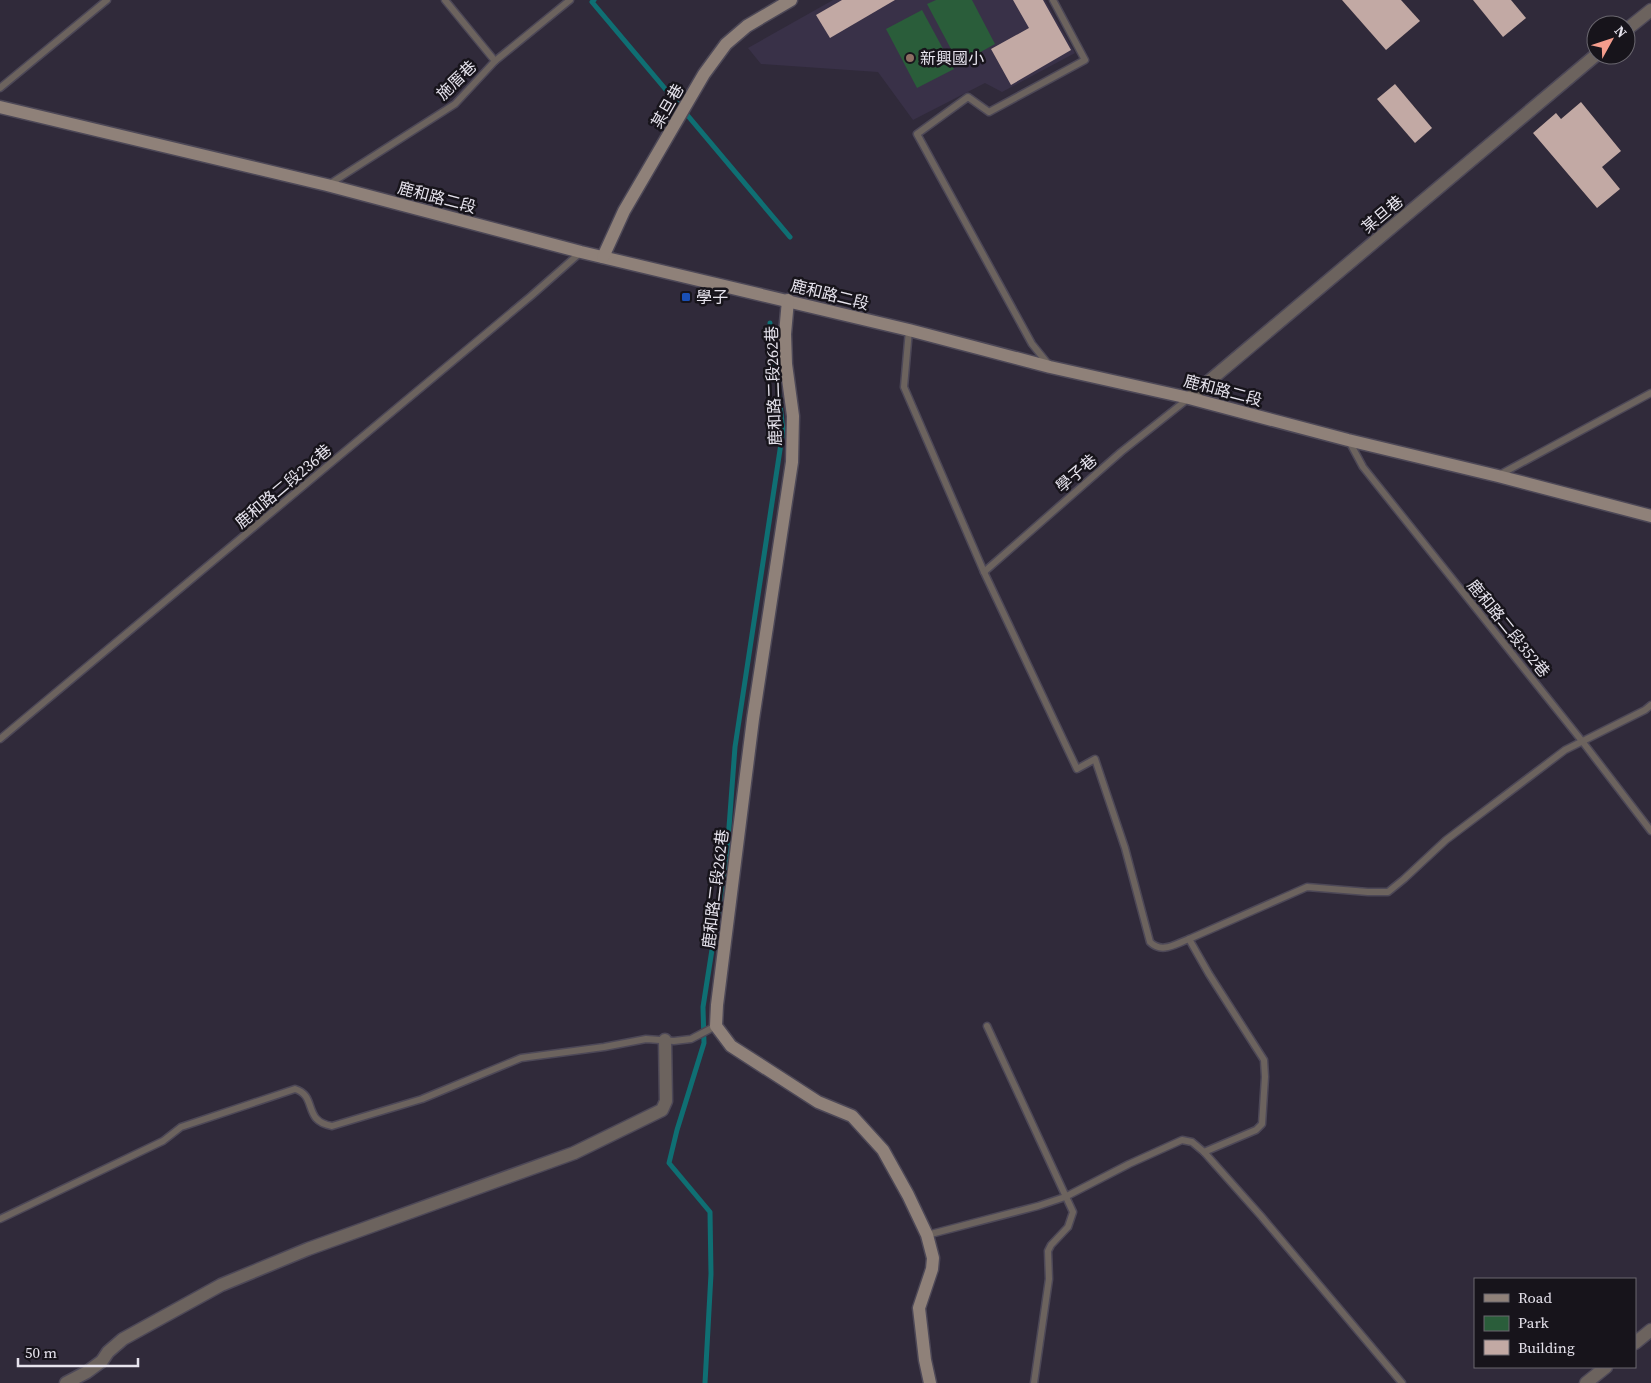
<svg xmlns="http://www.w3.org/2000/svg" width="1651" height="1383" viewBox="0 0 1651 1383" font-family="'Source Serif 4','Noto Sans TC',serif">
<rect width="100%" height="100%" fill="#302a3a"/>
<path fill="#393148" d="M833,0H1045L1075,53L1002,92L985,83L913,120L878,72L761,64L748,48Z"/>
<g fill="#2a5d3a">
<path d="M936,0H972L995,44L959,64L927,4Z"/>
<path d="M922,10L954,69L917,88L886,29Z"/>
</g>
<g fill="none" stroke-linecap="round" stroke-linejoin="round">
<g stroke="#0f6f73" stroke-width="5">
<path d="M594,0L592,2L790,237"/>
<path d="M705,1383L711,1274L710,1212L669,1163L677,1130L704,1043L703,1007L727,854L735,747L783,430L770,323"/>
</g>
</g>
<g fill="#c2a9a4">
<path d="M842,0H895L830,38L816,15Z"/>
<path d="M1013,0H1043L1071,50L1011,85L991,49L1029,28Z"/>
<path d="M1342,0H1401L1420,21L1386,50Z"/>
<path d="M1473,0H1511L1526,18L1503,37Z"/>
<path d="M1395,84L1432,128L1415,143L1377,99Z"/>
<path d="M1581,102L1621,151L1602,167L1620,189L1597,208L1533,133L1556,113L1561,119Z"/>
</g>
<g fill="none" stroke-linecap="round" stroke-linejoin="round">
<g stroke="#4d4857" stroke-width="9">
<g id="lane">
<path d="M445,0L495,61"/>
<path d="M0,88L107,0"/>
<path d="M328,185L455,104L495,61L570,0"/>
<path d="M909,330L904,387L984,572L1077,769L1095,759L1125,848L1150,942C1162,954 1175,944 1189,939L1209,974L1264,1060L1265,1077L1262,1124L1256,1130L1204,1152"/>
<path d="M1049,365L1032,344L917,134L968,97L989,112L1085,60L1053,0"/>
<path d="M1349,441L1363,467L1582,741L1651,831"/>
<path d="M1499,475L1651,393"/>
<path d="M984,572L1121,452L1189,398"/>
<path d="M0,739L531,296L581,252"/>
<path d="M1189,939L1307,887L1368,892H1388L1404,879L1446,840L1565,750L1645,710L1651,705"/>
<path d="M987,1026L1073,1212L1068,1227L1051,1245L1048,1251L1049,1279L1034,1383"/>
<path d="M0,1219L163,1141L181,1127L295,1089C318,1096 302,1121 332,1126L422,1099L521,1058L604,1047L646,1039L674,1041L691,1039L716,1026"/>
<path d="M927,1235L1038,1206L1065,1197L1129,1164L1182,1140L1192,1142L1204,1152L1261,1216L1402,1383"/>
</g>
</g>
<g stroke="#4d4857" stroke-width="15">
<g id="street">
<path d="M1626,30L1651,10"/>
<path d="M1189,398L1596,55"/>
<path d="M1635,1343L1651,1330"/>
<path d="M66,1383L87,1372L102,1361L108,1352L123,1339L221,1285L308,1249L574,1153L662,1110L666,1101L665,1040"/>
<path d="M1586,1383L1606,1367"/>
</g>
</g>
<g stroke="#4d4857" stroke-width="15">
<g id="secondary">
<path d="M0,107L327,185L581,252L909,330L1050,367L1189,398L1348,440L1498,476L1651,516"/>
<path d="M603,257L624,211L704,74L726,44L747,26L791,0"/>
<path d="M788,300L785,334L786,364L793,416L792,462L753,719L717,1005L716,1026L731,1046L818,1102L852,1116L883,1150L908,1195L927,1235L933,1258L932,1269L919,1308L925,1360L930,1383"/>
</g>
</g>
<use href="#lane" stroke="#6c635e" stroke-width="6"/>
<use href="#street" stroke="#6c635e" stroke-width="12"/>
<use href="#secondary" stroke="#8f8179" stroke-width="12"/>
</g>
<circle fill="#8d6e63" stroke="#17141b" stroke-width="2" cx="910" cy="58" r="5"/>
<rect fill="#1a4fb4" stroke="#17141b" stroke-width="2" x="681" y="292" width="10" height="10" rx="2.5"/>
<g text-anchor="middle" dominant-baseline="central" stroke-width="5" stroke-linejoin="round" paint-order="stroke">
<g font-size="16" fill="#e6e3ed" stroke="#17141b" text-anchor="start">
<text x="920" y="58">新興國小</text>
<text x="696" y="297">學子</text>
</g>
<g font-size="16" fill="#e6e3ed" stroke="#17141b">
<text transform="translate(456 80) rotate(-44)">施厝巷</text>
<text transform="translate(667 106) rotate(-60)">某旦巷</text>
<text transform="translate(437 197) rotate(15)">鹿和路二段</text>
<text transform="translate(1382 214) rotate(-40)">某旦巷</text>
<text transform="translate(830 294) rotate(14)">鹿和路二段</text>
<text transform="translate(773 386) rotate(-92)">鹿和路二段262巷</text>
<text transform="translate(1223 390) rotate(15)">鹿和路二段</text>
<text transform="translate(1076 473) rotate(-41)">學子巷</text>
<text transform="translate(283 486) rotate(-40)">鹿和路二段236巷</text>
<text transform="translate(1509 628) rotate(51)">鹿和路二段352巷</text>
<text transform="translate(715 889) rotate(-83)">鹿和路二段262巷</text>
</g>
</g>
<rect x="1474" y="1278" width="162" height="90" fill="#17141b" stroke="#6a676f"/>
<rect x="1484" y="1294" width="25" height="8" fill="#8f8179" stroke="#6a676f"/>
<text x="1518" y="1303" font-size="15" fill="#e6e3ed">Road</text>
<rect x="1484" y="1316" width="25" height="15" fill="#2a5d3a" stroke="#6a676f"/>
<text x="1518" y="1328" font-size="15" fill="#e6e3ed">Park</text>
<rect x="1484" y="1340" width="25" height="15" fill="#c2a9a4" stroke="#6a676f"/>
<text x="1518" y="1353" font-size="15" fill="#e6e3ed">Building</text>
<g transform="translate(1611 40) rotate(50)"><circle r="24" fill="#17141b" stroke="#6a676f"/>
<path d="M0-4L9 19L0 12L-9 19Z" fill="#f49d8d"/>
<text y="-8" font-size="14" font-weight="bold" text-anchor="middle" fill="#e6e3ed">N</text>
</g>
<path d="M18 1358v8h120v-8" fill="none" stroke="#e6e3ed" stroke-width="2.5"/>
<text x="25" y="1358" font-size="15" fill="#e6e3ed" stroke="#17141b" stroke-width="4" paint-order="stroke">50 m</text>
</svg>
